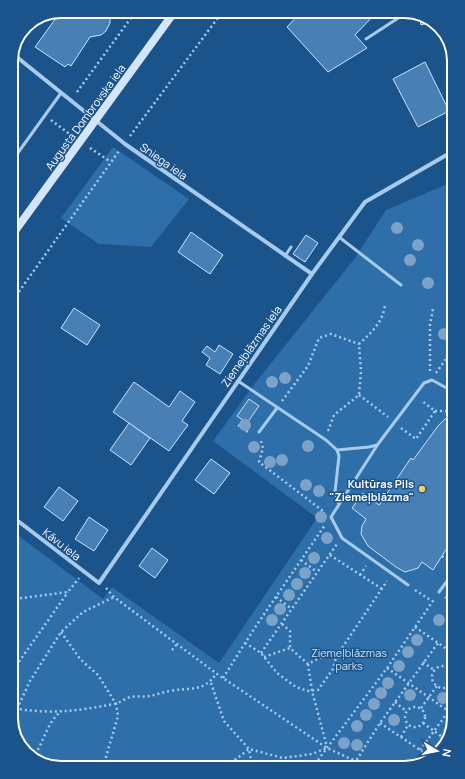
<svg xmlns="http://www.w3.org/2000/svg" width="465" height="779" viewBox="0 0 465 779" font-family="Manrope,sans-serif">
<rect width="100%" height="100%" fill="#1b538b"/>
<g fill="#2e6ea9">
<path d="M113,147L189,199L151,247L99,244L61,218Z"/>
<path d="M450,183L454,718L446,746L426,763L58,768L33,760L16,740L15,533L103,599L112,587L219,663L317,518L213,441L256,382L355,258L386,210Z"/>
</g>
<g fill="#4880b5" stroke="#cce3f9">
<path d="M61,11H107L110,16V23L106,31L101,35L90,37L71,66L68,64L65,67L35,47Z"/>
<path d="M302,11H378L355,35L367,48L328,72L287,27Z"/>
<path d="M426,18L427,23L421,25L420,20Z"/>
<path d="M425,62L449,111L418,127L393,79Z"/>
<path d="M191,232L223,255L210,274L178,252Z"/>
<path d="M306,235L318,243L305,262L293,254Z"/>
<path d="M74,308L100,325L87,345L61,328Z"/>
<path d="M219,345L233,354L220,374L206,365L210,358L202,352L207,346L215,352Z"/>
<path d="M134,382L169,407L180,391L195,402L182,421L188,425L169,451L113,412Z"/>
<path d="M249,399L259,406L247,423L237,416Z"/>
<path d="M450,414H452L453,548H447L433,570L422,562L418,568L405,572L396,567L368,546L361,534L362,526L366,519L352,508L363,493L379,505L411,458L413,460L438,426Z"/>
<path d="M129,423L150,438L131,465L110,450Z"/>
<path d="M211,459L230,473L214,494L195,480Z"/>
<path d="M59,487L78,501L63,521L44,507Z"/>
<path d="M89,517L108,530L94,551L75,539Z"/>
<path d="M152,548L168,560L155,578L139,566Z"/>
</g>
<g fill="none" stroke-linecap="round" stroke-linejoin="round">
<g stroke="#a7cbed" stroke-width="2.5" stroke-dasharray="2 3" stroke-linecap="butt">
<path d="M77,92L136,11"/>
<path d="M51,120L71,135"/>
<path d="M130,136L223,11"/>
<path d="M90,148L111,162"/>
<path d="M13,300L119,151"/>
<path d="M430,371V324L433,309"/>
<path d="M436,373L451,352"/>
<path d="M359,395L388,417"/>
<path d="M282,401L308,366L319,338L331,334L359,344"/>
<path d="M435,411H452"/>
<path d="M238,425L248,432H251"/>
<path d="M401,428L416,439L435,411L422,401"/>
<path d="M328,431L334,415L359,395L361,371L359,344C371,333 383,322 385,305"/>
<path d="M261,441L263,448L259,462L323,511"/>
<path d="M330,555L382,589"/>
<path d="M442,556L453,564"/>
<path d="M301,560L317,572"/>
<path d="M360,575L366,566"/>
<path d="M106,588L114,597L217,674L327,748L362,764"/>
<path d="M415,590L432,601"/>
<path d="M276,597L292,609"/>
<path d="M445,597L453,602"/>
<path d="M15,599L68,592L79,578"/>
<path d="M282,624L290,631V648L308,664L329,653L336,657"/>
<path d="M415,627L454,654"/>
<path d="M61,632L80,659L98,675L116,704L118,716L103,767"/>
<path d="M245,643L261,653L277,673L296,687L308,691L318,690L333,669L336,657L387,581"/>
<path d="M172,650L176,645"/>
<path d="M261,653L337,544"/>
<path d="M264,657L290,648"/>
<path d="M423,662L434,670"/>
<path d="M308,664L312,691L327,747"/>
<path d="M16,666L68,592"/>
<circle cx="443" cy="677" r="11"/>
<path d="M387,668L454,715"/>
<path d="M449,668L454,662"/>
<path d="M223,678L254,629L325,525"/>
<path d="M211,683L224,721L249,749L252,765"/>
<path d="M395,702L406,711"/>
<circle cx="415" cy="717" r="10"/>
<path d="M421,708L437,686"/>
<path d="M17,709L30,681L61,632L83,612L114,597"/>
<path d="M16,711L17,709C55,714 77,711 114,704C120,703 125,698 131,697C137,696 143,697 149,696C156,695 163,692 170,691C189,687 203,693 216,674"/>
<path d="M380,723L432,758"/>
<path d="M423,723L445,739"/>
<path d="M401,737L408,725"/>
<path d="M444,747L445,739L449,736"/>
<path d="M420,750L454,704"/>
<path d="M32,758C44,744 45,726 59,713"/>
<path d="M315,764L387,668L435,598"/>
<path d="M354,764L380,723L438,643"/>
<path d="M203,766L207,763L227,766L249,749L283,758L312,754L327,748"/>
</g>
<g stroke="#a7cbed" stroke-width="3">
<path d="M366,39L409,11"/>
<path d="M12,161L61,93"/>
<path d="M339,237L401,285"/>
<path d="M285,256L291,247"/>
<path d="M238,381L326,440L337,450L339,456L335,492L339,504"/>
<path d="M259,432L277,408"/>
<path d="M337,450L369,447L377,445"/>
<path d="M408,585L342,538L331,517L378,444L424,383L432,380L452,391"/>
<path d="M439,592L453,573"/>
</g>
<g stroke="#a7cbed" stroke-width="4">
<path d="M13,54L125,144L312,274"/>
<path d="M14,518L99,583L312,274L365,202L450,153"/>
</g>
<path stroke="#d3e6f9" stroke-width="8" d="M12,235L175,11"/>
</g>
<g fill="#7ca2c8">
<circle cx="397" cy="228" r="6"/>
<circle cx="418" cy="245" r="6"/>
<circle cx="410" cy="260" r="6"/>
<circle cx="428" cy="283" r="6"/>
<circle cx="444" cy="334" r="6"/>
<circle cx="285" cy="378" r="6"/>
<circle cx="272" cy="382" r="6"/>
<circle cx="245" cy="425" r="6"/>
<circle cx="308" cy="446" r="6"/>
<circle cx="254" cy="447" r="6"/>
<circle cx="282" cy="460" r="6"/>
<circle cx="270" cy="462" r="6"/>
<circle cx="306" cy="485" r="6"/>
<circle cx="319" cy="491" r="6"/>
<circle cx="321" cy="517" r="6"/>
<circle cx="327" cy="538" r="6"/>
<circle cx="314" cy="558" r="6"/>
<circle cx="305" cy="573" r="6"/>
<circle cx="297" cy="584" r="6"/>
<circle cx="289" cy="595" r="6"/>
<circle cx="280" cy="609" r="6"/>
<circle cx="272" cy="620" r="6"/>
<circle cx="439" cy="620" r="6"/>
<circle cx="417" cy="640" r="6"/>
<circle cx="408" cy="652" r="6"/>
<circle cx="399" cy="666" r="6"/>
<circle cx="388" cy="683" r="6"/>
<circle cx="381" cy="693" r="6"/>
<circle cx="410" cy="695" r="6"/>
<circle cx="443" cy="698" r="6"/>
<circle cx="374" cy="704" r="6"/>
<circle cx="366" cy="715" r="6"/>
<circle cx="394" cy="720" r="6"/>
<circle cx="357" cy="726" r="6"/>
<circle cx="344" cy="743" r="6"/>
<circle cx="357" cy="745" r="6"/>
</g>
<circle fill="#fec864" stroke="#1b538b" stroke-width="1.5" cx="422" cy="489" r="4"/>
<g text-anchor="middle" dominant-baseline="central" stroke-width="3" stroke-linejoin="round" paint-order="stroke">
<g font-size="11" fill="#fff" stroke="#1b538b">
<text transform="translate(85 117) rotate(-54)">Augusta Dombrovska iela</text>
<text transform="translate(164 161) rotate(35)">Sniega iela</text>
<text transform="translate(251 346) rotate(-55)">Ziemeļblāzmas iela</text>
<text transform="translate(62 544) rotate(38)">Kāvu iela</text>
</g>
<g font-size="11" font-weight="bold" fill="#fff" stroke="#1b538b" text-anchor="end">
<text x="414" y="483">Kultūras Pils<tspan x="414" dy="13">"Ziemeļblāzma"</tspan></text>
</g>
<g font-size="11" fill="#cce3f9" stroke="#1b538b">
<text x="349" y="652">Ziemeļblāzmas<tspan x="349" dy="13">parks</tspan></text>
</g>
</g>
<path d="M0 0H465V779H0ZM61 18H404A43 43 0 0 1 447 61V718A43 43 0 0 1 404 761H61A43 43 0 0 1 18 718V61A43 43 0 0 1 61 18Z" fill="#1b538b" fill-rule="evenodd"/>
<path fill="none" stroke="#fff" stroke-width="2" d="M61 18H404A43 43 0 0 1 447 61V718A43 43 0 0 1 404 761H61A43 43 0 0 1 18 718V61A43 43 0 0 1 61 18Z"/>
<g transform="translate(437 751) rotate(100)" stroke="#1b538b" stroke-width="3" paint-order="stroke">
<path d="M0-3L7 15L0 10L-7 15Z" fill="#ffffff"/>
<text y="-6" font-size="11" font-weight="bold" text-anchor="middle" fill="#ffffff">N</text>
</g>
</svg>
